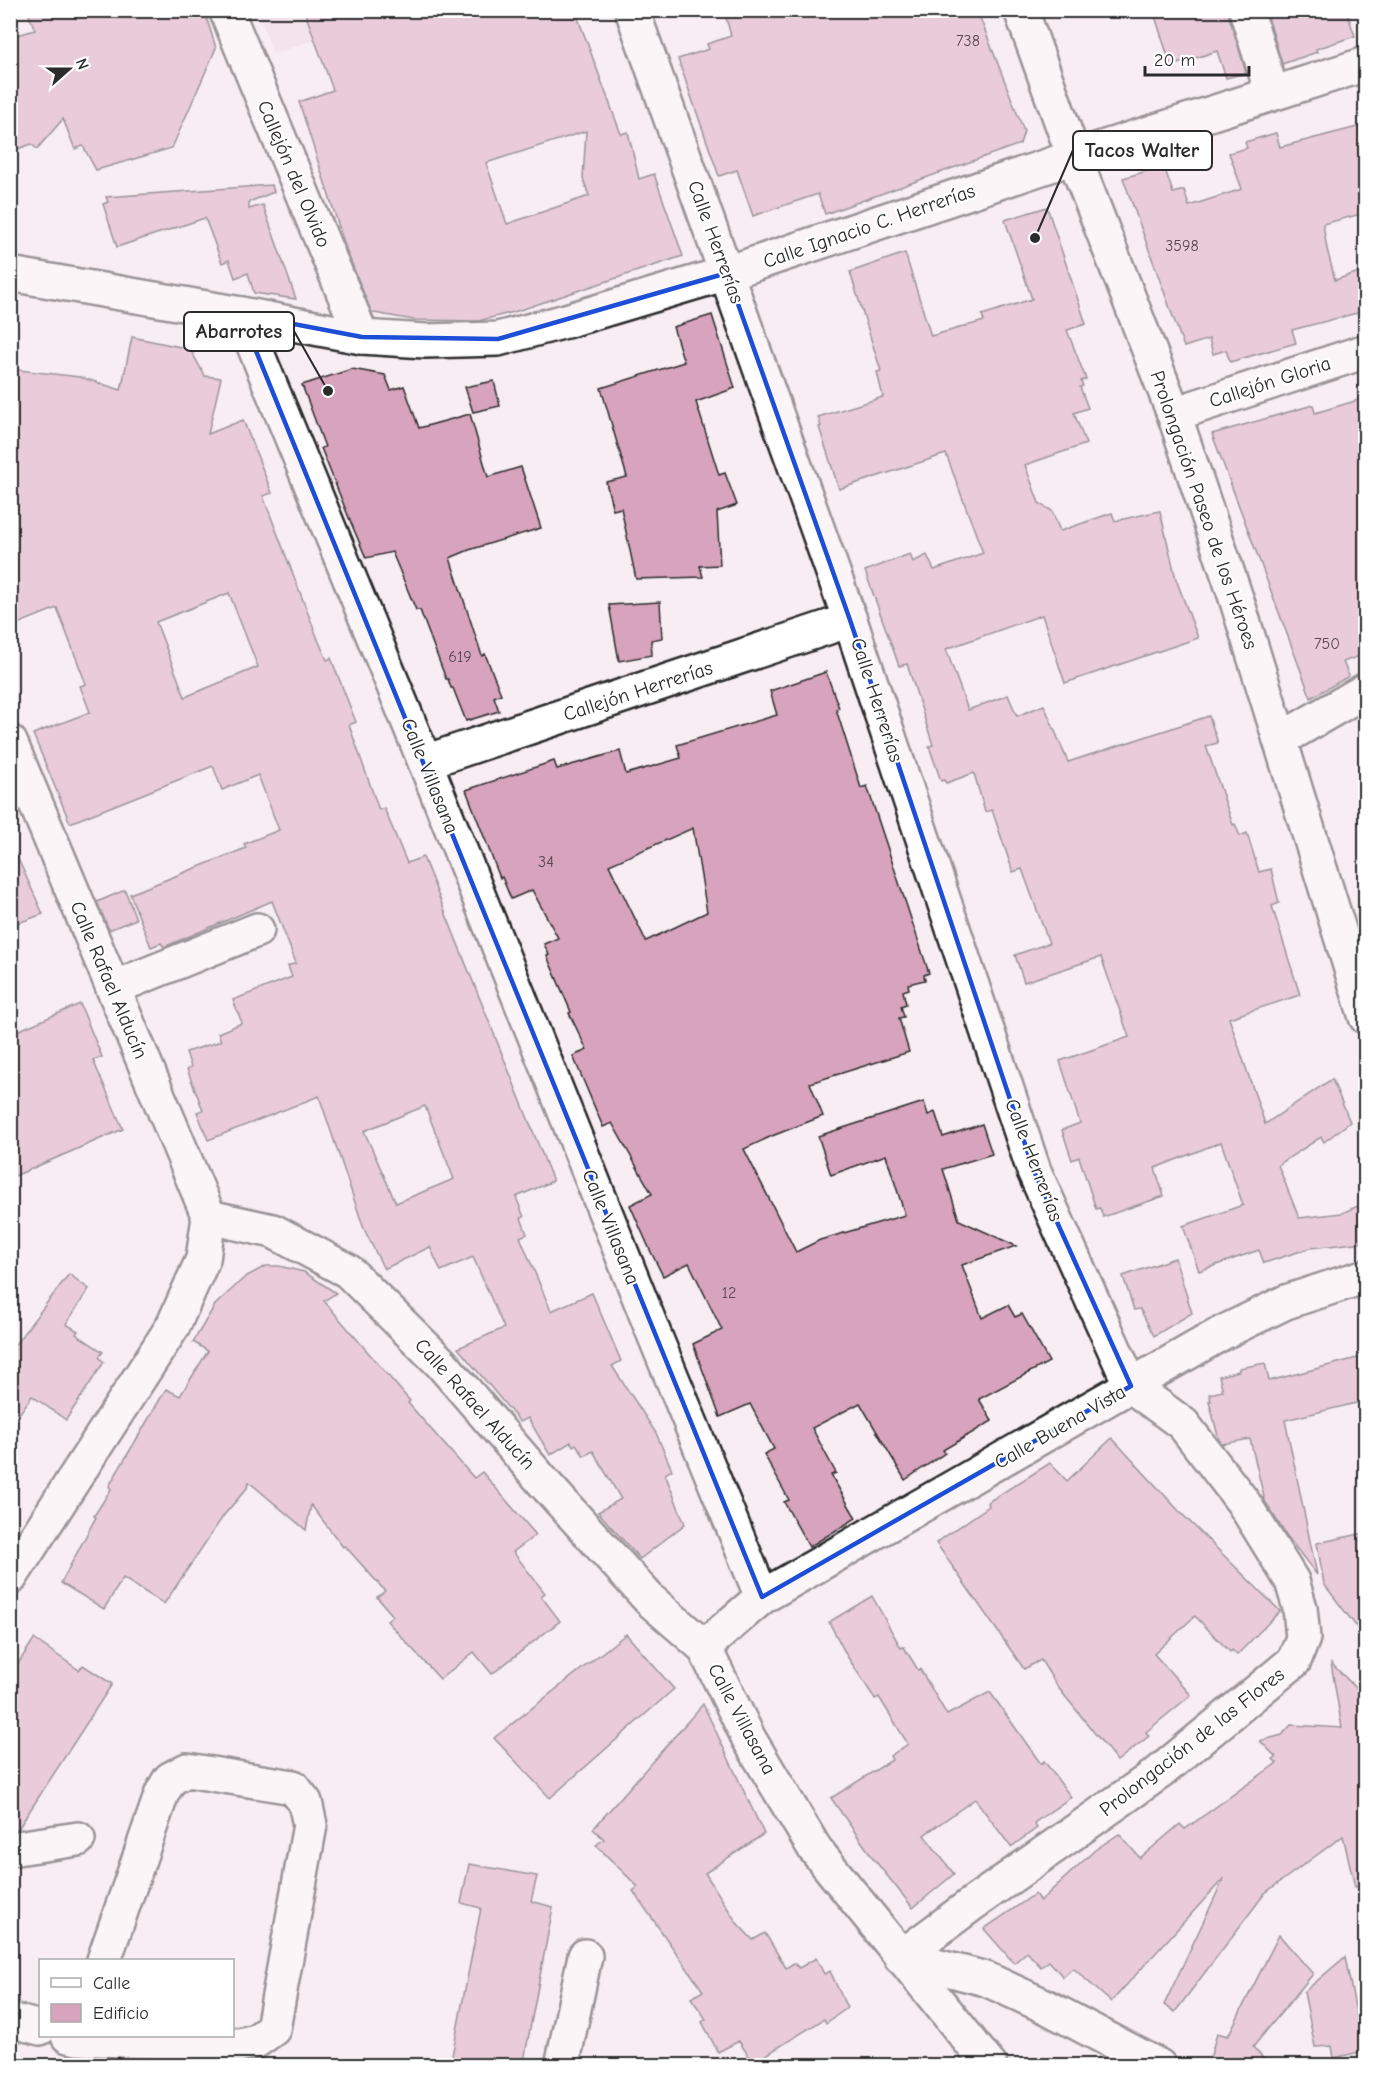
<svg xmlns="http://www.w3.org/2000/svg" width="1376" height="2076" viewBox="0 0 1376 2076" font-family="'Comic Neue',sans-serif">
<rect width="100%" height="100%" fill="#f7edf2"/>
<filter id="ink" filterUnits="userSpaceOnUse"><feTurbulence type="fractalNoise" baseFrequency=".0167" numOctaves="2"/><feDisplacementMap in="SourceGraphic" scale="12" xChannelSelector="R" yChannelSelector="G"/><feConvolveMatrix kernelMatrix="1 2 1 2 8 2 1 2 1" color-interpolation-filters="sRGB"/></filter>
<g filter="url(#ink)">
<path fill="#edd7e2" d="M258,10L395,11L273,54Z"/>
<g fill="#d7a3bd" stroke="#2b2b2b" stroke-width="1.5" fill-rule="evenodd">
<path d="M27,10H204L216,48L172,148L96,170L83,146L75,149L63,119L37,149L31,144L10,152V37L35,30Z"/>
<path d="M304,10H575L621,134L628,132L639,179L654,174L683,256L514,312L478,321L414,320L374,313L371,311L347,252L299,102L333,90ZM586,131L583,178L589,196L507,224L486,163Z"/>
<path d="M724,10H977L1024,131L1020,144L825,214L818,194L753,216L737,170L719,176L678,59L709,49L707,44L731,36Z"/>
<path d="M1153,10H1228L1246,73L1226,78L1217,51L1171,66Z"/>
<path d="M1266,10H1346L1355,36L1316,49L1317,52L1282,64Z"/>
<path d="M1365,125V213L1323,224L1327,249L1335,280L1365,270V311L1292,330L1296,343L1230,362L1226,350L1213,354L1209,339L1184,347L1123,178L1164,166L1173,193L1184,190L1189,206L1242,189L1229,153L1247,148L1245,142L1276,133L1280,147Z"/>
<path d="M272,185L274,192L249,202V209L263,205L296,299L254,293L248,273L235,278L229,260L222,263L205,218L117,247L103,204L108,202L106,197Z"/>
<path d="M1047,207L1086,324L1067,330L1086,379L1081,381L1083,386L1080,387L1088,408L1074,413L1086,444L1025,465L1039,503L1052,511L1060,531L1112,513L1115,521L1160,511L1176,579L1198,638L1065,683L1042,615L946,649L968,710L1008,695L1017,716L1044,705L1068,762L1209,716L1218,743L1206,746L1233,825L1235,824L1240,836L1247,833L1259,872L1271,869L1279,903L1272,906L1300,995L1229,1018L1265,1124L1332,1079L1350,1122L1324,1142L1321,1137L1278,1165L1299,1218L1342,1213L1365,1203V1242L1310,1248L1264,1263L1259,1250L1199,1271L1183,1226L1243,1205L1221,1142L1155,1168L1164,1196L1103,1217L1100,1208L1096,1209L1079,1157L1072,1160L1062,1130L1080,1123L1060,1061L1129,1037L1101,957L1024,982L1015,955L1049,943L1022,869L1013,872L992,810L985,812L974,773L946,783L944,780L941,781L929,746L933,745L907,664L899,666L865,571L910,554L913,562L927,555L934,570L983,553L946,454L839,489L819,427L821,426L818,417L883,397L877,372L881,371L850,272L905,253L931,336L984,321L982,315L1032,299L1005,220Z"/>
<path d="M712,315L735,388L696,402L719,475L725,473L737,505L717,512L720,565L700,566L703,577L636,579L621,508L613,510L606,482L627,477L601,388L684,362L673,327Z"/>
<path d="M132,337L190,349L205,376L221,378L208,434L243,420L272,493L263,496L319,642L327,660L331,658L356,722L349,725L379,810L384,808L407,863L423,857L553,1181L516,1197L524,1217L521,1218L527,1234L520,1237L551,1311L592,1293L621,1361L612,1366L656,1433L672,1470L665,1474L685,1524L640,1559L598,1512L621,1499L593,1451L584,1456L576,1444L573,1446L571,1442L550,1455L528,1418L520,1422L458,1348L504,1328L473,1257L441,1271L430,1247L384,1269L364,1229L319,1096L208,1140L197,1112L203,1110L187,1069L191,1067L186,1052L221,1041L218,1033L242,1023L233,1000L292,977L288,966L296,963L272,901L164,947L161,943L151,947L130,894L246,848L244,844L279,830L258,775L222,790L213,766L70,823L33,734L90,712L80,686L86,684L57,608L10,627V369L80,377L121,390ZM229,593L258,667L185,697L156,622ZM425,1106L454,1179L396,1203L364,1131Z"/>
<path d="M352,369L385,375L391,390L404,386L419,428L470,414L488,477L521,467L541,528L469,550L450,558L482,656L485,654L501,694L494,697L499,711L466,721L453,688H451L448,679H446L420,610H416L392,552L366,558L349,518L321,448L325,447L302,385Z"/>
<path d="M494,381L500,406L473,412L465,387Z"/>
<path d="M1365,398V654L1343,662L1349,676L1311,698L1212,434L1313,405L1315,413Z"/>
<path d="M660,602L662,638L651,640L652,655L619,661L609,605Z"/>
<path d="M826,672L839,708L836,709L861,788L867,786L929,973L924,975L925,980L908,984L909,989L903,991L906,1004L901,1006L904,1017L899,1018L909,1052L810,1083L823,1116L772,1136L744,1149L796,1252L820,1240L905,1215L886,1155L831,1175L818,1136L924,1102L928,1115L935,1112L943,1137L982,1124L992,1154L943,1169L959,1220L1016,1246L962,1265L982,1318L1008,1305L1015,1317L1022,1314L1049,1362L979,1399L992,1421L943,1450L945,1453L905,1480L860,1403L812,1428L836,1473L831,1475L856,1518L809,1547L784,1502L789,1500L764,1454L774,1449L750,1404L720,1417L693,1344L722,1330L689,1263L663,1276L650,1250L630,1205L652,1194L612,1123L603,1127L573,1056L587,1050L569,1013L571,1012L547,956L549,955L544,944L558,938L532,890L511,899L502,877L500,878L466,790L554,761L557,769L620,751L626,774L681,758L677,745L777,715L770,691ZM693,828L707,912L646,941L609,865Z"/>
<path d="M10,841L43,914L10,926Z"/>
<path d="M125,890L136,919L109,930L97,902Z"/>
<path d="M80,1004L102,1057L93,1060L123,1129L10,1178V1034Z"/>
<path d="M1175,1258L1192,1313L1154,1336L1140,1309L1134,1310L1123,1276Z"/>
<path d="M266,1266H279L304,1272L336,1293L324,1301L410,1401L408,1403L474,1478L482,1472L536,1535L513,1552L545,1593L541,1596L560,1621L492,1674L474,1652L440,1679L387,1621L393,1616L377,1597L385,1591L345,1546L343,1547L311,1505L306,1530L249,1482L247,1488L224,1515L164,1604L123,1578L104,1609L61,1583L96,1517L94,1516L111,1489L109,1486L166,1389L180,1396L208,1351L193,1342L215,1305L245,1277Z"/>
<path d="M69,1274L89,1289L66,1324L78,1331L76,1334L103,1352L99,1357L104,1362L66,1420L32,1396L10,1427V1351Z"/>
<path d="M1365,1356V1401L1285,1420L1317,1575L1286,1535L1263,1498L1264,1497L1250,1439L1222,1444L1219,1440L1209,1401H1211L1209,1394L1223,1391L1219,1376L1239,1371V1368L1265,1363L1269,1381Z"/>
<path d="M1112,1438L1179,1511L1280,1611L1237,1655L1232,1650L1230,1652L1195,1616L1154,1654L1191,1695L1146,1732L1149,1736L1117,1761L1057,1686L1041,1660L1024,1669L936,1543L989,1506L988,1502L1050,1463L1067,1481Z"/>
<path d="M1365,1533V1638L1324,1584L1317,1543Z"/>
<path d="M872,1596L901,1648L904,1647L918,1670L920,1669L947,1715L990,1692L1041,1764L1044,1761L1071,1797L1034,1823L1037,1828L1011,1847L975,1799L924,1835L954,1874L913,1908L873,1858L831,1798L892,1760L890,1756L908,1744L879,1697L875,1699L847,1656L829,1622Z"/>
<path d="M626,1634L674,1689L550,1798L494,1738Z"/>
<path d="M34,1639L79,1670L83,1665L112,1684L18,1829L10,1830V1676Z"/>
<path d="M1331,1663L1365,1697V1886L1355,1887L1343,1836L1265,1893L1175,2012L1164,2005L1224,1878L1111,2002L1073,1968L1063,1977L1049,1961L1041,1967L1027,1952L1014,1963L984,1929L1035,1894L1040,1901L1095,1850L1119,1834L1140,1858L1180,1824L1185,1829L1277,1763L1273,1759L1276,1757L1260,1741L1282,1735L1291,1725L1342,1728Z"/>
<path d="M703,1704L764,1834L705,1873L737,1923L753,1940L765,1933L786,1968L794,1963L799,1968L816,1958L824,1974L830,1971L847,2008L826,2023L824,2019L753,2063L739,2041L718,2052L702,2022L706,2019L691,1998L703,1991L633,1891L638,1887L596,1845L604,1839L593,1829Z"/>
<path d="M469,1864L537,1876L531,1901L553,1907L523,2066H450L481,1908L461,1903Z"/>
<path d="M1279,1935L1313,1974L1253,2047L1270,2066H1208L1217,2033L1228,2036Z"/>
<path d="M1345,1957L1364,2051L1334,2058L1332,2046L1315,2047L1304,1992Z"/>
</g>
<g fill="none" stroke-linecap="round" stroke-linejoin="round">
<g stroke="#2b2b2b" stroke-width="38">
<g id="minor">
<path d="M226,10L362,337"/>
<path d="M632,10L850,620L1034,1171L1131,1386L1183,1424L1243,1502L1292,1581L1300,1608L1303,1638L1294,1661L1160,1772L972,1904L901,1957"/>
<path d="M1021,10L1074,157L1174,414L1237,601L1366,1017"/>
<path d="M1246,10L1272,93"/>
<path d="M10,274L241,314L362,337L425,341L498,339L566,321L727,273L1074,157L1366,64"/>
<path d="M241,314L425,762L654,1334L762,1597L704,1647L749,1739L815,1849L990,2066"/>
<path d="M1174,414L1366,351"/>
<path d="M1280,740L1366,690"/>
<path d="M10,742L209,1217L203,1259L173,1326L10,1578"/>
<path d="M425,762L850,620"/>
<path d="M113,988L257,930"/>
<path d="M209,1217L273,1231L348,1271L441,1363L545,1484L650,1600L704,1647"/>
<path d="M762,1597L1222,1333L1286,1302L1366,1276"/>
<path d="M10,1849L78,1839"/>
<path d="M901,1957L986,1979L1047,2007L1159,2066"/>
<path d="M10,2020L40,2028"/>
<path d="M68,2036L77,2038L239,2045L256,2041L273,2029L310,1825L305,1802L293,1787L187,1770L170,1779L162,1793L104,1960"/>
<path d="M562,2066L585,1956"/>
</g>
</g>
<use href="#minor" stroke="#fff" stroke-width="33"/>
</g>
</g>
<path d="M0 0H1376V2076H0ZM727,273L850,620L1034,1171L1131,1386L762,1597L241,314L362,337L498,339Z" fill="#f7edf2" fill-opacity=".55" fill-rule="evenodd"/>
<path fill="none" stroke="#1d4ed8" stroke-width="4.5" stroke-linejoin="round" d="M727,273L850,620L1034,1171L1131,1386L762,1597L241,314L362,337L498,339Z"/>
<g text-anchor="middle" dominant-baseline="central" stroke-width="4.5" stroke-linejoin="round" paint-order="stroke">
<g font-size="16" fill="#564950">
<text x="968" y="41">738</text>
<text x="1182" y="246">3598</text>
<text x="1327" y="644">750</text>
<text x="460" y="657">619</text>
<text x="546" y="862">34</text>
<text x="729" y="1293">12</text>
</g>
<g font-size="20" fill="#2b2b2b" stroke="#fff">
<text transform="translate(294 174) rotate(67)">Callejón del Olvido</text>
<text transform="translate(869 226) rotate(-19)">Calle Ignacio C. Herrerías</text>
<text transform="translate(716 242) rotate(70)">Calle Herrerías</text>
<text transform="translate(1270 382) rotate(-18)">Callejón Gloria</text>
<text transform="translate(1204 510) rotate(71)">Prolongación Paseo de los Héroes</text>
<text transform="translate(638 691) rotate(-18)">Callejón Herrerías</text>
<text transform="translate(877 700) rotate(72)">Calle Herrerías</text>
<text transform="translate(430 776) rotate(68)">Calle Villasana</text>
<text transform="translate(109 980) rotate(67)">Calle Rafael Alducín</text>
<text transform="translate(1034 1160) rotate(69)">Calle Herrerías</text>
<text transform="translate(611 1227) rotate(68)">Calle Villasana</text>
<text transform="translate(475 1404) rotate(48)">Calle Rafael Alducín</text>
<text transform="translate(1060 1427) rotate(-30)">Calle Buena Vista</text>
<text transform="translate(742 1719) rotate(62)">Calle Villasana</text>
<text transform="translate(1192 1742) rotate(-38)">Prolongación de las Flores</text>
</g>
</g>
<path fill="none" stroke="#2b2b2b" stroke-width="2" d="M1035 238L1073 150M328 391L294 331"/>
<g fill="#2b2b2b" stroke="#fff" stroke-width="2">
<circle cx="1035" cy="238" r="6"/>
<circle cx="328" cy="391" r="6"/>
</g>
<g fill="#fff" stroke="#2b2b2b" stroke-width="2">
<rect x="1073" y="131" width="139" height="39" rx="6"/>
<rect x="184" y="312" width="110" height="39" rx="6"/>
</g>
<g font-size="21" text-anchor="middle" font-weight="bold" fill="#2b2b2b">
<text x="1142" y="157">Tacos Walter</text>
<text x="239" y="338">Abarrotes</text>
</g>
<rect width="1376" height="2076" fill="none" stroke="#fff" stroke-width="36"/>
<rect x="18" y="18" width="1340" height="2040" fill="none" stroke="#2b2b2b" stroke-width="2" filter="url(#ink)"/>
<rect x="39" y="1959" width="195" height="78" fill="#ffffff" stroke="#aaaaaa" stroke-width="1.5"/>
<rect x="51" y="1978" width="30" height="9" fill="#ffffff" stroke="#aaaaaa" stroke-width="1.5"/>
<text x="93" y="1989" font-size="18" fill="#2b2b2b">Calle</text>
<rect x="51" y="2004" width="30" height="18" fill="#d7a3bd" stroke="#aaaaaa" stroke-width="1.5"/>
<text x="93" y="2019" font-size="18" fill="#2b2b2b">Edificio</text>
<g transform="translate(69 69) rotate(69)" stroke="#ffffff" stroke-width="4.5" paint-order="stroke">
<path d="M0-4.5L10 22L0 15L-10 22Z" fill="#2b2b2b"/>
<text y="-9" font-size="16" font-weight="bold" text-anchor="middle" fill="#2b2b2b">N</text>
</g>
<path d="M1145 66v9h104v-9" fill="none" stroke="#2b2b2b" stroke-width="3"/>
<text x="1154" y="66" font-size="18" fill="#2b2b2b" stroke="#ffffff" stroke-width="4.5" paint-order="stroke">20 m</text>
</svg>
